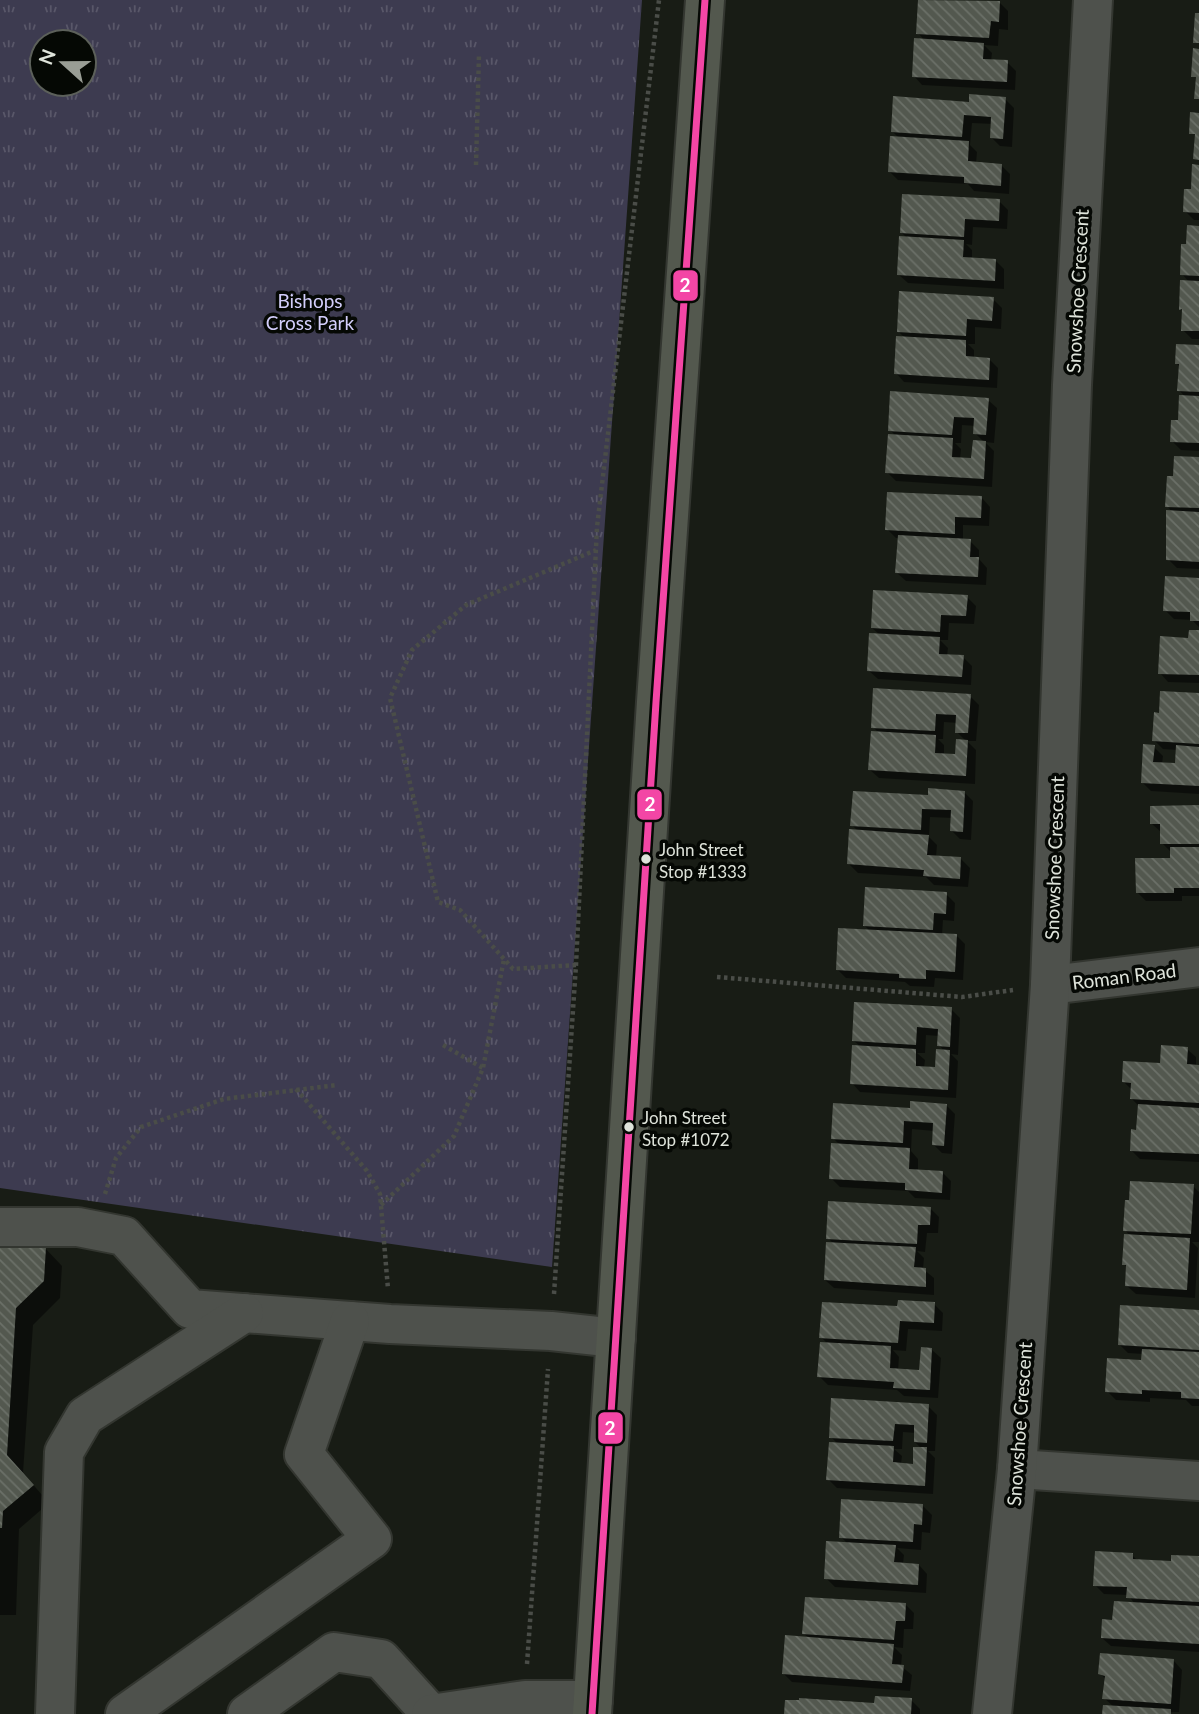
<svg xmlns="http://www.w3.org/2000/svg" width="1199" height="1714" viewBox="0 0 1199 1714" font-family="Lato,sans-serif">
<defs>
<pattern id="park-tufts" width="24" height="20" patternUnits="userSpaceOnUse" patternTransform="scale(1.75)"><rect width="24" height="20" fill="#3d3b50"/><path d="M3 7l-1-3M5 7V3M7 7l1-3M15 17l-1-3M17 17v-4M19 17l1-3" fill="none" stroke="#595769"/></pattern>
<pattern id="building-back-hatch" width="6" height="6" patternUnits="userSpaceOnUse" patternTransform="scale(1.75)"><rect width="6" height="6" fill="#53584f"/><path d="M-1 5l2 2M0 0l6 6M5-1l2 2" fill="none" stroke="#6b7068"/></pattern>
</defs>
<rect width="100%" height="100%" fill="#181c15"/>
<path fill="url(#park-tufts)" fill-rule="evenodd" d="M0,0H642L552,1267L0,1188ZM84,42V84H42V42Z"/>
<g fill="#0007" fill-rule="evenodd">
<path d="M920,0L1000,3L1008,11V30L999,29L998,46L984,45L992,53L991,61L1007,62L1016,71L1015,90L922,85L914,76L925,41L918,33Z"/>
<path d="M1005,99L1014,108L1012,147L1000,146L991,137L993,124L972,123L970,145L977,152L976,164L1001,165L1010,174L1009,194L974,191L968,184L898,180L889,171L899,138L892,131L970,104Z"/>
<path d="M1199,166V220H1194L1185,211Z"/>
<path d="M999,201L1008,210L1007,229L973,227L972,245L966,244L972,250V259L995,260L1004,269V289L908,283L899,275L908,239L901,232Z"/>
<path d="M1199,228V339H1192L1183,330L1184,312L1181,309L1189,282L1182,274L1187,246Z"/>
<path d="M993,299L1002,308L1001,329L975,327V344H968L974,350V359L990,360L998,368L997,388L904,382L896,373L905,338L898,331Z"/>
<path d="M1199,347V451L1181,450L1172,441L1186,398L1179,390L1180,367L1176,363Z"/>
<path d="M988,400L997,408L994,443L985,442L994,451L992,487L896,481L887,472L897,437L890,430ZM962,425L976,426L975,433L984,442L973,460L960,459L961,449L955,443H961Z"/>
<path d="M1199,459V569L1177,568L1168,559L1173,513L1167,506L1175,478Z"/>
<path d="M982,498L990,507L989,526L963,525V541H970L979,550V559L987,568L986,585L906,581L897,573L899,538H896L887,529Z"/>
<path d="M1199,579V627L1192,620L1174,619L1165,610Z"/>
<path d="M967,597L976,606L974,624L949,623L948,640H940L948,648L947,656L963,657L972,666L971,685L878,679L869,671L880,635L872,628Z"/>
<path d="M1199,632V683L1168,682L1160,673Z"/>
<path d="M1199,695V794L1151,791L1142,782L1154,747L1163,756L1162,764L1177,765V750L1163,749L1154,740L1160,715Z"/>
<path d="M970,696L979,705L976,741H967L976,750L975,784L879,778L870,770L879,733L873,727ZM944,722L958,723L957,732L966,741L957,756L944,755V745L938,739H943Z"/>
<path d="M964,792L973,801L971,840L960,839L951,830L952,818L930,817L929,837L937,845L936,857L961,859L970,868L968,887L934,885L926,877L858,873L849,864L859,832L852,825L929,797Z"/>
<path d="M1199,807V896H1182V901H1146L1137,892L1171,860V852L1162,843L1161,832L1152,824Z"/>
<path d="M946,894L955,903L954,921L943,920L942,935H956L965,944L963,980L935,978L934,987L910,986L905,982L846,978L837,969L870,931L864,925Z"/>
<path d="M951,1009L960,1018L958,1055L951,1054L958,1061L956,1098L860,1092L852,1083L861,1047L854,1041ZM926,1035L939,1036V1045L945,1052L937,1069L924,1068L925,1060L917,1053H925Z"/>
<path d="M1187,1049L1196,1057V1066H1199V1162L1140,1159L1131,1150L1138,1132L1139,1106L1132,1099V1090L1123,1081L1162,1065Z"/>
<path d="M946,1105L955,1114L952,1154L942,1153L933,1144L934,1131L912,1129L911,1151L918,1159V1171L942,1172L951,1181L950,1200L915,1198L908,1191L840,1187L831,1178L840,1145L833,1138L911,1110Z"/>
<path d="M1193,1186L1199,1192V1242H1192L1198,1248L1195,1298L1136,1294L1127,1286L1128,1269L1124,1264L1131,1237L1125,1230Z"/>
<path d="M930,1208L939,1217L938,1233H927L925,1252L917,1251L924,1258L923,1269L934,1278V1295L834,1288L825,1280L834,1244L828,1238Z"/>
<path d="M0,1246L45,1248L62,1266L60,1298L33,1325L23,1473L49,1503L19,1529L16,1615H0Z"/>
<path d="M934,1304L943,1313L942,1331L908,1329L906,1351L893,1350L899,1357L898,1371L920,1372L932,1350L941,1358L938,1398L904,1396L897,1390L828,1385L819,1376L828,1344L821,1337L899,1308Z"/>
<path d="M1199,1312V1406H1192L1186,1400L1150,1398V1402L1116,1400L1107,1391L1143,1362V1354L1128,1353L1119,1344Z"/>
<path d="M928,1406L937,1415L935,1451H928L935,1458L933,1494L837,1488L828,1479L838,1444L831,1437ZM903,1432L916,1433L915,1442L922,1449L914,1465L901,1464L902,1456L894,1449H902Z"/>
<path d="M923,1506L932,1515L930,1533L922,1532L921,1550L897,1548L904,1555L903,1564L919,1565L927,1574L926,1593L835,1587L826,1578L848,1544L841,1537Z"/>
<path d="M1132,1555L1138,1561L1173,1563L1199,1558V1652L1111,1646L1102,1638L1114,1621L1135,1604L1128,1595L1104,1594L1095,1585Z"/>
<path d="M905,1604L914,1613L913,1629H904L903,1648L894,1647L902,1655L901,1666L912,1675L910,1691L792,1682L783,1673L810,1639L804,1634Z"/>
<path d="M1174,1661L1182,1670L1179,1712L1104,1714L1114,1707L1104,1698L1106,1680L1100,1673Z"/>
<path d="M911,1700L920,1709V1714H786Z"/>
</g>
<g fill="url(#building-back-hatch)">
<path d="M918,0L1000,1L999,22L991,21L989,38L916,34Z"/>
<path d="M1195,13H1199V43H1193Z"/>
<path d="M914,38L984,43L983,59L1008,60L1007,82L912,77Z"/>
<path d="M1193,48L1199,49V99H1194L1196,77H1191Z"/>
<path d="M969,94L1006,97L1003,139L990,138L991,117L964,115L962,137L891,132L893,96L969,102Z"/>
<path d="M1190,112L1199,113V160L1193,159L1195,134H1189Z"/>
<path d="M890,136L969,141L968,161L1002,164L1001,186L964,183V177L888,172Z"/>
<path d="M1192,164L1199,165V213L1183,212L1184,189H1191Z"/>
<path d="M902,194L1000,199L999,221L965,219L964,237L900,233Z"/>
<path d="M1187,225L1199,226V276L1180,275L1181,244H1186Z"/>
<path d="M899,236L964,240L963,257L996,259L995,281L897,275Z"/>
<path d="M1180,280L1199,281V331H1181L1182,309L1179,310Z"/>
<path d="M899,291L994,297L992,321L967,319L966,336L897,332Z"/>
<path d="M896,336L966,340V356L990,358L989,380L894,374Z"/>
<path d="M1176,344L1199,345V392L1177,391L1179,364H1175Z"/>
<path d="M890,391L989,398L986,435L973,434L974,418L954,417L952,435L888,431Z"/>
<path d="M1179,395L1199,396V443L1170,442L1171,420H1178Z"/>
<path d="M888,434L953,438L952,457L971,458L973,440L986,441L984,479L885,473Z"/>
<path d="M1174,456L1199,457V508L1165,507L1167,476H1173Z"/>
<path d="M887,492L982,496L981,518L955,517V534L885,530Z"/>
<path d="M1166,510L1199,512V562L1166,560Z"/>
<path d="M898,535L971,539L970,557H979L978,577L895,573Z"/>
<path d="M1165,576L1199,578V621H1190V612L1163,611Z"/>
<path d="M873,590L968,595L966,616L941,615L940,632L871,628Z"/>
<path d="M1189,630H1199V675L1158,674L1160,636L1188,638Z"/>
<path d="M869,633L940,637L939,654L964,655L962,677L867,671Z"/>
<path d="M873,688L971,694L968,733H955L956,715L936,714L935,731L871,728Z"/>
<path d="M1160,691L1199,693V744L1152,741L1154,712L1159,713Z"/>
<path d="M871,731L936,735L935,753L955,754L956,739L968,740L966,776L868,770Z"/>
<path d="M1143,744L1155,745L1153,762L1175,763L1176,745L1199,747V786L1141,783Z"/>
<path d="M928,788L965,791L963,832L950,831L951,810L922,809L921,830L850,826L853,791L928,795Z"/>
<path d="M1199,805V844H1160V824H1150V806Z"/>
<path d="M849,829L929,835L927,855L961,857L960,879L923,876L924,870L847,864Z"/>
<path d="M1170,847H1199V888H1174V893H1136L1135,858H1170Z"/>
<path d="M865,887L947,892L946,914L934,913L933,930L863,926Z"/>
<path d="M838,928L957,934L955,972L926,970V979L899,978V974L836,970Z"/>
<path d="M854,1002L952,1007L950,1047L937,1046L938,1029L917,1027L916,1045L852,1041Z"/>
<path d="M852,1045L916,1049V1066L935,1067L936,1049L950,1050L948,1090L850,1084Z"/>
<path d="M1161,1045L1188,1047L1187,1064L1199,1065V1103L1130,1099L1131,1083L1122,1082L1123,1061L1160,1063Z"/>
<path d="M910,1101L947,1104L944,1146L932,1145L933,1123L904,1121L903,1143L831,1139L833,1103L910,1108Z"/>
<path d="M1138,1104L1199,1108V1154L1130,1151L1131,1129L1136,1130Z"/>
<path d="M831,1143L910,1148L909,1169L943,1171L942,1193L905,1190V1183L829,1179Z"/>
<path d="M1130,1181L1194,1184L1191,1234L1123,1231L1125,1200H1129Z"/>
<path d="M828,1201L931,1207L930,1225H918L917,1244L826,1239Z"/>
<path d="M1124,1234L1190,1238L1187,1290L1125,1286L1126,1265H1122Z"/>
<path d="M826,1242L916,1247L914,1267L926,1268V1287L824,1280Z"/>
<path d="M0,1244L46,1247L44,1281L16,1308L7,1455L34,1485L3,1511L2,1528H0Z"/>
<path d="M898,1300L935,1302L934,1323L900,1321L898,1343L819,1338L822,1302L897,1306Z"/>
<path d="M1120,1305L1199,1310V1350L1118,1345Z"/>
<path d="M820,1342L891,1346L890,1368L919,1370L921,1347L932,1348L930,1390L893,1388L894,1382L817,1377Z"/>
<path d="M1142,1349L1199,1352V1399L1181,1398V1392L1142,1390V1394L1105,1392L1107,1358L1141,1360Z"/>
<path d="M831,1398L929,1404L927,1443L914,1442V1425L895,1424L893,1441L829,1438Z"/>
<path d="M829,1442L894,1446L893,1462L913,1464V1447H927L925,1486L826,1480Z"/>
<path d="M841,1499L923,1504L922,1525L914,1524L913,1542L839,1538Z"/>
<path d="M826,1541L896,1545L894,1562L919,1564L918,1585L824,1579Z"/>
<path d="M1095,1551L1133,1553V1559L1171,1561V1555L1199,1556V1602L1126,1598L1127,1587L1093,1586Z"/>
<path d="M805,1597L906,1603L905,1621H896L894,1640L802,1634Z"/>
<path d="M1114,1601L1199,1606V1644L1101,1638L1102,1619L1112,1620Z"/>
<path d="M785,1635L894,1644L892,1664L904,1665L902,1683L782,1674Z"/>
<path d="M1100,1653L1174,1659L1171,1704L1102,1699L1105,1676L1098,1674Z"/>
<path d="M875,1696L912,1698L911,1714H784L785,1700H799V1698L874,1703Z"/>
<path d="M1103,1705L1171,1709V1714H1102Z"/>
</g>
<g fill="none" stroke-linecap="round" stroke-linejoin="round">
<g stroke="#333630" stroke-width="42">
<g id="minor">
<path d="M1050,985L1199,967"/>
<path d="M0,1227H78L124,1236L190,1309L390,1324L551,1331L616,1338"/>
<path d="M1017,1469L1199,1481"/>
<path d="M55,1714L64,1452L85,1416L244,1313"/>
<path d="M125,1714L372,1539L304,1454L350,1321"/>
<path d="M247,1714L334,1652L381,1659L431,1714"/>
<path d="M431,1714L525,1700H593"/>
<path d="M992,1714L1017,1469L1050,985L1072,385L1093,0"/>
</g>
</g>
<g stroke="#333630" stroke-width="42">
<path id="major" d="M592,1714L656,702L705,0"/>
</g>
<g stroke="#4a4d48" stroke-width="4.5" stroke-dasharray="3.5 3.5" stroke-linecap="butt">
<path d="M476,165L479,54"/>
<path d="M576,965L513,969L460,910L438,902L390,698L412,650L466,605L596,550"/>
<path d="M717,977L962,997L1013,990"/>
<path d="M443,1045L483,1068"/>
<path d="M296,1089L367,1171L380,1194L388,1289"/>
<path d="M105,1194L116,1158L141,1127L224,1099L337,1085"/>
<path d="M381,1205L454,1136L483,1068L504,959"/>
<path d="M554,1294L576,965L597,527L659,0"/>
<path d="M527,1664L548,1369"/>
</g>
<use href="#minor" stroke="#4e514c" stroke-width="38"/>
<use href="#major" stroke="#53584e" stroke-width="38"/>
<g stroke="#050804" stroke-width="12">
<path id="bus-1" d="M592,1714L656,702L705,0"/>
</g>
<use href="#bus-1" stroke="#f346a5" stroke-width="7"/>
</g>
<g fill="#dee3da" stroke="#050804" stroke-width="2.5">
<circle cx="646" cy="859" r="6"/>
<circle cx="629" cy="1127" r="6"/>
</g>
<g text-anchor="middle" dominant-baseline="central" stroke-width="7" stroke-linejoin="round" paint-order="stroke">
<g font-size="17" fill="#dee3da" stroke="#050804" text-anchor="start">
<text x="659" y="849">John Street<tspan x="659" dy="22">Stop #1333</tspan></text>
<text x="642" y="1117">John Street<tspan x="642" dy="22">Stop #1072</tspan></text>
</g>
<g font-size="19" fill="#dee3da" stroke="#050804">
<text transform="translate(1077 291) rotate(-87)">Snowshoe Crescent</text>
<text transform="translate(1054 858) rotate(-88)">Snowshoe Crescent</text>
<text transform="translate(1124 976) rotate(-7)">Roman Road</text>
<text transform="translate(1019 1424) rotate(-86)">Snowshoe Crescent</text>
</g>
<g font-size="19" fill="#d3cefb" stroke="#050804">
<text x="310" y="300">Bishops<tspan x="310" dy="22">Cross Park</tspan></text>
</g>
</g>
<g stroke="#050804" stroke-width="2.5">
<rect x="672" y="269" width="27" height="33" rx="7" fill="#f346a5"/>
<rect x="636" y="788" width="27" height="33" rx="7" fill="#f346a5"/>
<rect x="597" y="1411" width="27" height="34" rx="7" fill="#f346a5"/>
</g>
<g font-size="19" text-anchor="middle" font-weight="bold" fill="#fff">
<text x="685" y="292">2</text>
<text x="650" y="811">2</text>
<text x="610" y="1435">2</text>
</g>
<g transform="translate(63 63) rotate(291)"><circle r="33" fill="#050804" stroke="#5c605a" stroke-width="2"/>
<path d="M0-5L12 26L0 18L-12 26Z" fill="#999d95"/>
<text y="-10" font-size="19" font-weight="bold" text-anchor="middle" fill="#dee3da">N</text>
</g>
</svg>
